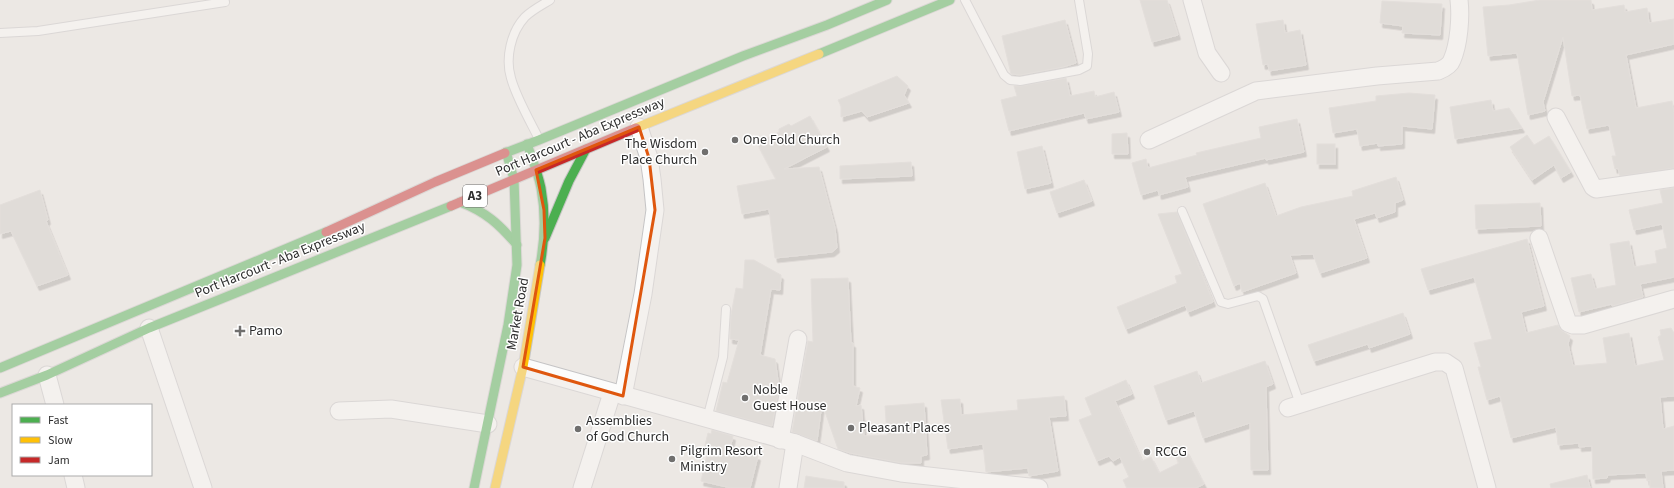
<svg xmlns="http://www.w3.org/2000/svg" width="1674" height="488" viewBox="0 0 1674 488" font-family="'Source Sans 3',sans-serif">
<defs>
<filter id="shadow"><feDropShadow dx="2.5" dy="4.5" stdDeviation="0" flood-color="#0004"/></filter>
</defs>
<rect width="100%" height="100%" fill="#ece8e4"/>
<g fill="#d1cecb" stroke="#d7d4d0" filter="url(#shadow)">
<path d="M1140,0H1167L1178,35L1152,42Z"/>
<path d="M1540,0H1591L1592,10L1624,5L1625,12L1647,8L1649,23L1674,19V44L1626,55L1636,108L1672,101L1674,113V168L1620,176L1618,168L1615,169L1612,156H1616L1609,125L1587,129L1580,95L1572,96L1563,37L1543,102L1545,111L1528,115L1517,53L1488,56L1483,7L1509,5Z"/>
<path d="M1382,1L1442,4L1440,35L1402,33L1403,26L1380,23Z"/>
<path d="M1065,20L1076,63L1063,67L1020,75L1011,74L1002,36Z"/>
<path d="M1283,20L1285,33L1300,30L1306,65L1269,71L1268,64L1263,65L1256,24Z"/>
<path d="M897,76L908,86L904,95L909,103L867,117L862,111L841,117V106L838,100Z"/>
<path d="M1066,78L1070,96L1094,91L1095,97L1114,92L1119,112L1086,119L1084,113L1009,131L1001,100L1017,96L1014,86H1021Z"/>
<path d="M1409,93L1435,95L1432,129L1402,126V144L1378,146V143L1360,146L1357,129L1333,133L1329,108L1376,101V96Z"/>
<path d="M1491,100L1493,111L1509,108L1522,128L1455,139L1450,107Z"/>
<path d="M810,116L827,147L784,169L819,167L835,228L837,248L832,252L775,258L769,209L742,214L737,186L776,179L757,143L779,132V129L789,124L791,126Z"/>
<path d="M1297,119L1304,152L1266,160V158L1185,177L1188,187L1159,195L1158,190L1141,195L1132,163L1146,159L1148,168L1197,155L1196,153L1261,138L1259,127Z"/>
<path d="M1127,133L1128,154H1112V134Z"/>
<path d="M1527,135L1534,145L1549,136L1571,172L1561,178L1554,165L1532,180L1510,147Z"/>
<rect x="1317" y="144" width="18" height="20"/>
<path d="M1042,146L1051,183L1025,189L1017,152Z"/>
<path d="M911,162L912,176L840,179V166Z"/>
<path d="M1396,177L1403,200L1395,203V212L1377,218L1375,213L1354,219L1367,258L1320,273L1313,254L1290,255L1296,273L1242,292L1240,283L1234,286L1203,204L1265,183L1276,216L1301,207L1353,196L1352,191Z"/>
<path d="M1084,180L1092,201L1057,213L1050,192Z"/>
<path d="M1674,188V277L1640,284L1643,297L1612,306V304L1579,312L1571,278L1591,274L1595,289L1616,285L1610,244L1629,241L1634,267L1657,263L1655,251L1667,248L1662,224L1634,230L1629,210L1663,203L1660,190Z"/>
<path d="M40,190L48,220L46,221L68,275L37,286L11,231L0,234V205Z"/>
<path d="M1540,203L1541,226L1476,229L1475,205Z"/>
<path d="M1177,212L1213,302L1188,312L1185,305L1126,329L1117,307L1177,283L1175,276L1182,274L1158,214Z"/>
<path d="M1527,239L1544,306L1521,312L1526,333L1558,325L1561,330L1570,336L1568,344L1573,366L1607,363L1603,338L1629,333L1635,366L1664,360L1658,337L1661,335L1660,330L1671,328L1674,333V396L1660,397L1663,429L1674,426V470L1661,471L1663,488H1650V480L1647,481L1646,473L1608,475L1607,478L1593,479L1592,446L1579,447V443L1558,445L1556,427L1511,438L1500,396L1487,400L1478,367H1481L1474,343L1492,339L1474,277L1428,290L1421,269Z"/>
<path d="M745,260H754L781,275L780,290L771,289L760,355L775,359L779,388L772,426L716,411L723,382L727,383L739,340L730,339L731,315L736,288L743,289Z"/>
<path d="M848,278L851,343H853V386L860,388L856,406L861,405L864,436L887,435L885,406L924,403L927,455L921,456V463H902L850,453L838,449L822,403L817,441L792,432L808,341L813,342L811,279Z"/>
<path d="M1403,313L1410,334L1369,348L1368,344L1314,361L1308,345Z"/>
<path d="M1265,361L1273,384L1266,387L1268,470H1251L1250,423L1203,438L1194,411L1166,420L1154,386L1197,371L1201,383Z"/>
<path d="M1126,380L1132,394L1115,401L1142,461L1151,457L1159,473L1179,463L1175,456L1186,450L1204,484L1196,488H1127L1123,480L1129,477L1120,457L1113,461L1109,456L1097,461L1079,420L1092,415L1085,398Z"/>
<path d="M1064,396L1066,416L1049,417L1058,471L1029,476L1028,468L986,472L983,444L948,449L941,400L960,399L961,415L1018,410L1017,400Z"/>
<path d="M712,430L733,436L730,449L758,456L750,488H731L701,481L708,450L704,449L708,433L711,434Z"/>
<path d="M1587,475L1590,488H1551L1550,484Z"/>
<path d="M806,476L844,482V488H804Z"/>
</g>
<g fill="none" stroke-linecap="round" stroke-linejoin="round">
<g stroke="#c5c4c5" stroke-width="10">
<g id="lane">
<path d="M965,0L1004,75L1010,80L1020,81L1079,70L1087,66L1088,54L1079,0"/>
<path d="M0,33L38,31L225,2"/>
<path d="M539,139C530,121 516,97 511,78C505,58 511,32 525,17C532,10 542,5 550,0"/>
<path d="M1182,211L1221,302L1228,304L1258,296L1263,299L1300,404"/>
<path d="M707,419L723,357L726,309"/>
</g>
</g>
<g stroke="#c5c4c5" stroke-width="19">
<g id="street">
<path d="M1192,0L1207,53L1221,73"/>
<path d="M1556,117L1593,187L1596,189L1674,178"/>
<path d="M1149,140L1256,91L1377,76L1438,71C1443,69 1450,66 1452,60C1459,44 1461,17 1459,0"/>
<path d="M1539,238L1568,323L1573,325H1583L1674,299"/>
<path d="M149,328L203,488"/>
<path d="M523,367L795,443L847,463L901,473L1039,488"/>
<path d="M47,375L55,405"/>
<path d="M623,396L643,294L655,210L652,179L649,158L639,127"/>
<path d="M1288,408L1435,362H1445L1454,368L1487,488"/>
<path d="M339,411L391,409L488,424"/>
<path d="M780,440L798,339"/>
<path d="M73,475L76,488"/>
<path d="M582,488L612,393"/>
<path d="M788,488L795,443"/>
</g>
</g>
<g stroke="#c6c5c4" stroke-width="11">
<g id="fast">
<path d="M819,54L950,0"/>
<path d="M527,144C532,158 538,173 541,188C546,215 545,239 540,265"/>
<path d="M505,153L539,140L743,56L827,25L887,0"/>
<path d="M460,202C486,212 499,224 517,245"/>
<path d="M545,238L569,181L586,149"/>
<path d="M0,368L326,232"/>
<path d="M0,393L47,375L149,328L451,206"/>
<path d="M474,488L508,325L517,265L514,179L506,152"/>
</g>
</g>
<g stroke="#c6c5c4" stroke-width="11">
<g id="slow">
<path d="M636,128L819,54"/>
<path d="M495,488L523,367L540,265"/>
</g>
</g>
<g stroke="#c6c5c4" stroke-width="11">
<g id="jam">
<path d="M451,206L636,128"/>
<path d="M326,232L435,182L505,153"/>
</g>
</g>
<use href="#lane" stroke="#fcfcfb" stroke-width="8"/>
<use href="#street" stroke="#fcfcfb" stroke-width="17"/>
<use href="#fast" stroke="#4caf50" stroke-width="9"/>
<use href="#slow" stroke="#ffc107" stroke-width="9"/>
<use href="#jam" stroke="#c62828" stroke-width="9"/>
</g>
<path d="M0 0H1674V488H0ZM639,127L649,158L655,210L623,396L523,367L545,238L544,210L536,170Z" fill="#ece8e4" fill-opacity=".55" fill-rule="evenodd"/>
<path fill="none" stroke="#df570e" stroke-width="3" stroke-linejoin="round" d="M639,127L649,158L655,210L623,396L523,367L545,238L544,210L536,170Z"/>
<g fill="#706f6e" stroke="#fff" stroke-width="1.5">
<circle cx="735" cy="140" r="4"/>
<circle cx="705" cy="152" r="4"/>
<path d="M238 325h4v4h4v4h-4v4h-4v-4h-4v-4h4z"/>
<circle cx="745" cy="398" r="4"/>
<circle cx="851" cy="428" r="4"/>
<circle cx="578" cy="429" r="4"/>
<circle cx="1147" cy="452" r="4"/>
<circle cx="672" cy="459" r="4"/>
</g>
<g text-anchor="middle" dominant-baseline="central" stroke-width="3" stroke-linejoin="round" paint-order="stroke">
<rect fill="#fff" stroke="#6d6d6d" stroke-width="1" x="463" y="185" width="24" height="22" rx="3"/>
<g font-size="13" font-weight="bold" fill="#2e2e2e">
<text x="475" y="196">A3</text>
</g>
<g font-size="14" fill="#2e2e2e" stroke="#fff">
<text transform="translate(580 137) rotate(-23)">Port Harcourt - Aba Expressway</text>
<text transform="translate(280 260) rotate(-22)">Port Harcourt - Aba Expressway</text>
<text transform="translate(518 314) rotate(-80)">Market Road</text>
</g>
<g font-size="14" fill="#2e2e2e" stroke="#fff" text-anchor="start">
<text x="743" y="140">One Fold Church</text>
<text x="697" y="144" text-anchor="end">The Wisdom<tspan x="697" dy="16">Place Church</tspan></text>
<text x="249" y="331">Pamo</text>
<text x="753" y="390">Noble<tspan x="753" dy="16">Guest House</tspan></text>
<text x="586" y="421">Assemblies<tspan x="586" dy="16">of God Church</tspan></text>
<text x="859" y="428">Pleasant Places</text>
<text x="680" y="451">Pilgrim Resort<tspan x="680" dy="16">Ministry</tspan></text>
<text x="1155" y="452">RCCG</text>
</g>
</g>
<rect x="12" y="404" width="140" height="72" fill="#ffffff" stroke="#ababab"/>
<rect x="20" y="417" width="20" height="6" fill="#4caf50" stroke="#ababab"/>
<text x="48" y="424" font-size="12" fill="#2e2e2e">Fast</text>
<rect x="20" y="437" width="20" height="6" fill="#ffc107" stroke="#ababab"/>
<text x="48" y="444" font-size="12" fill="#2e2e2e">Slow</text>
<rect x="20" y="457" width="20" height="6" fill="#c62828" stroke="#ababab"/>
<text x="48" y="464" font-size="12" fill="#2e2e2e">Jam</text>
</svg>
